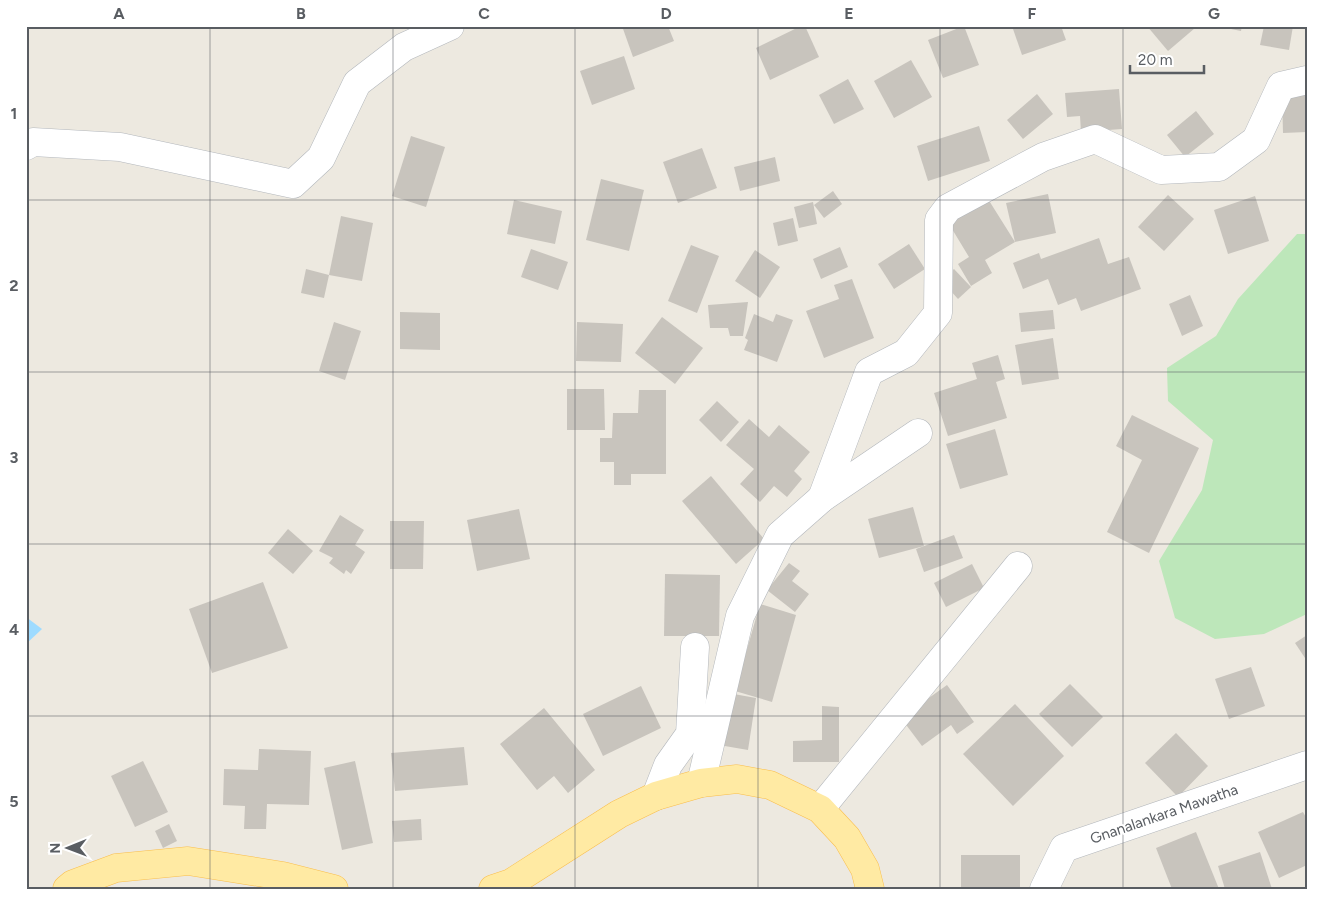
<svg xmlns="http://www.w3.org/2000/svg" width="1333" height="915" viewBox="0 0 1333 915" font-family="Figtree,sans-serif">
<rect width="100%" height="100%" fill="#ede9e0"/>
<path fill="#bde7ba" d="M1297,234H1307V614L1264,634L1215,639L1175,618L1159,561L1202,490L1213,440L1168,401L1167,368L1216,336L1238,299Z"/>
<path fill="#9edbff" d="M26,617L42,629L26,644Z"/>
<g fill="#c8c4bd">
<path d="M622,26H643L644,28L649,26H668L674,41L633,57Z"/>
<path d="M801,26H805L819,57L770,80L756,48Z"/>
<path d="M964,26L979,65L943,78L928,40Z"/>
<path d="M1012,26H1061L1066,40L1022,55Z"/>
<path d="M1147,26H1193L1195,28L1168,51Z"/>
<path d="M1216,26H1242L1241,31Z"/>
<path d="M1264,26H1293L1289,50L1260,45Z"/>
<path d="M624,56L635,89L592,105L580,71Z"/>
<path d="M911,60L932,97L894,118L874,81Z"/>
<path d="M848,79L864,109L834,124L819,95Z"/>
<path d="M1119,89L1122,129L1081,132L1080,116L1067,117L1065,93Z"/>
<path d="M1037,94L1053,114L1023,139L1007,120Z"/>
<path d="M1307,94V132L1283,133L1282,95Z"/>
<path d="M1196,111L1214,134L1185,157L1167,135Z"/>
<path d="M979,126L990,161L928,181L917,146Z"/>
<path d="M411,136L445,147L426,207L392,196Z"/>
<path d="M702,148L717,188L678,203L663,162Z"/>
<path d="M775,157L780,181L740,191L734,167Z"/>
<path d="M601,179L644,190L629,251L586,240Z"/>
<path d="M833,191L842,204L824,218L814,205Z"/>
<path d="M1048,194L1056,233L1015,242L1006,203Z"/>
<path d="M1168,195L1194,219L1164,251L1138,227Z"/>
<path d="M1255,196L1269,241L1228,254L1214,210Z"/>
<path d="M988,199L1015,242L985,260L992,273L971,286L958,264L969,257L949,224Z"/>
<path d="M514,200L562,211L555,244L507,234Z"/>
<path d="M813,202L817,224L799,228L794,207Z"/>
<path d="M341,216L373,223L362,281L329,275Z"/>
<path d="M793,218L798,241L778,246L773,223Z"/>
<path d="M1099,238L1108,264L1129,257L1141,289L1081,311L1076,298L1058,305L1048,279L1023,289L1013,263L1039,253L1041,259Z"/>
<path d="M909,244L925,269L894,289L878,264Z"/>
<path d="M691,245L719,256L697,313L668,301Z"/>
<path d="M840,247L848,267L821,279L813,259Z"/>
<path d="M531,249L568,262L558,290L521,277Z"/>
<path d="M755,250L780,267L760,298L735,281Z"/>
<path d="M306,269L329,275L324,298L301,293Z"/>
<path d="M954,269L971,287L958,299L941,280Z"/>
<path d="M852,279L874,338L824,358L806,311L839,299L834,285Z"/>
<path d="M1190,295L1203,326L1182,336L1169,304Z"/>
<path d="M748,302L743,336H730L728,328H710L708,305Z"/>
<path d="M1053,310L1055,329L1021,332L1019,313Z"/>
<path d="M400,312L440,313V350L400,349Z"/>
<path d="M754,314L773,322L776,314L793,320L777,362L744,350L748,340L745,338Z"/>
<path d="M662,317L703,348L675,384L635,353Z"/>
<path d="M334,322L361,331L345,380L319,371Z"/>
<path d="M577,322L623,324L621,362L576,361Z"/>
<path d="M1053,338L1059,379L1022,385L1015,345Z"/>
<path d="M998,355L1005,379L996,382L1007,418L948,436L934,393L977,379L972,363Z"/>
<path d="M567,389H604L605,430H567Z"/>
<path d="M639,390H666V474H631V485H614V462H600V438H612L613,413H638Z"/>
<path d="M717,401L739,422L721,442L699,420Z"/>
<path d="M1132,415L1199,448L1149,553L1107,532L1142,460L1116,446Z"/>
<path d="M749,419L769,437L779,425L810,452L794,471L802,479L787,497L774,486L760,502L740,484L754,469L726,445Z"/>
<path d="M995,429L1008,475L960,489L946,444Z"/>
<path d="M711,476L764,539L736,564L682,501Z"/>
<path d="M913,507L924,546L879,558L868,519Z"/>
<path d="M519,509L530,559L477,571L467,520Z"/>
<path d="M340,515L364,530L355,545L365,552L351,574L346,570L344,574L329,563L333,558L319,551Z"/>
<path d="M390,521H424L423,569H390Z"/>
<path d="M288,529L313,551L293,574L268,553Z"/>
<path d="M954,535L963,558L924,572L916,549Z"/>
<path d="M789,563L800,571L792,581L809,594L795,612L767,590Z"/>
<path d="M972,564L984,588L946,607L934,583Z"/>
<path d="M665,574L720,575L719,636H664Z"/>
<path d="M263,582L288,648L212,673L189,609Z"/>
<path d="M760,604L796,615L772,702L735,691Z"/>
<path d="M1307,635V661L1295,643Z"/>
<path d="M1251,667L1265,706L1229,719L1215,679Z"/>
<path d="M1070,684L1103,717L1072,747L1039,714Z"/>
<path d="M947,685L974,722L957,734L951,725L922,746L901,718Z"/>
<path d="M641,686L661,728L603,756L583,714Z"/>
<path d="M728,693L756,698L748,750L719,745Z"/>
<path d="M1015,704L1064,756L1013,806L963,754Z"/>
<path d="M822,706L839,707V762H793V741L822,740Z"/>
<path d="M544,708L595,770L568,793L554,776L537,790L500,744Z"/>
<path d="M1176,733L1208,766L1178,797L1145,763Z"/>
<path d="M464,747L468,785L395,791L391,753Z"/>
<path d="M259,749L311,751L309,805L267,804L266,829H244L245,806L223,805L224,769L258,770Z"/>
<path d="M143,761L168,812L135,827L111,776Z"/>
<path d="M355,761L373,843L342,850L324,768Z"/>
<path d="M1303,812L1307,819V865L1279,878L1258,832Z"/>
<path d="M421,819L422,840L394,842L392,821Z"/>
<path d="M169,824L177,841L163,848L155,831Z"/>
<path d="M1196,832L1219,889H1172L1156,848Z"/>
<path d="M1260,852L1272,889H1225L1218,866Z"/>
<rect x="961" y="855" width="59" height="34"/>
</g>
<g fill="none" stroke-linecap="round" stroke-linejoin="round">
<g stroke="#b3b7bc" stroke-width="29">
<g id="minor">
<path d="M26,146L33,142L120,147L293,184L321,158L357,83L404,47L450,26"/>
<path d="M822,498L869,372L906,353L938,313L939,220L948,208L1043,157L1095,139L1161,170L1219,167L1256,140L1281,86L1307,80"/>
<path d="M701,783L740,616L780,535L822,498L918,433"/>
<path d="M656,796L668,765L690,734L695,647"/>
<path d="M820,809L1018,566"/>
<path d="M1044,889L1064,848L1307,765"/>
</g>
</g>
<g stroke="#fabe4c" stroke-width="29">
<g id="major">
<path d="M67,889L73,884L116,868L188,861L283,876L334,889"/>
<path d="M493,889L511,883L619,814L656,796L701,783L737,779L770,785L820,809L847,838L865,869L870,889"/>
</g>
</g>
<use href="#minor" stroke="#fff" stroke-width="28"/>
<use href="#major" stroke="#ffeaa3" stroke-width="28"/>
</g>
<path fill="none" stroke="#595d62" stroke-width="1" stroke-opacity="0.55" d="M210,26V889M393,26V889M575,26V889M758,26V889M940,26V889M1123,26V889M26,200H1307M26,372H1307M26,544H1307M26,716H1307"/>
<g text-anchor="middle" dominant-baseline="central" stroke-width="4" stroke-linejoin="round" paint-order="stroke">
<g font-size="15" fill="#595d62" stroke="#fff">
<text transform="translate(1164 814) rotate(-19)">Gnanalankara Mawatha</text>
</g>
</g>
<rect width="1333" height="915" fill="none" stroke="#ffffff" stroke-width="55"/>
<g transform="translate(68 848) rotate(269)" stroke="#ffffff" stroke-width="4" paint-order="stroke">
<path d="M0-4L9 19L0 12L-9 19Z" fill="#595d62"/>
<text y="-8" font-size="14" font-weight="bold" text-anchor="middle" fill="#595d62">N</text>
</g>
<path d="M1130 65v8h74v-8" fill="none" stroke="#595d62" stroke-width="2.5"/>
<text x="1138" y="65" font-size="15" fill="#595d62" stroke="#ffffff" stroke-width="4" paint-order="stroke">20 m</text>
<rect x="28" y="28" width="1278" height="860" fill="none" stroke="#595d62" stroke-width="2"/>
<g font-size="16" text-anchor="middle" font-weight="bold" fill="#595d62">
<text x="119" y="19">A</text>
<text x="301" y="19">B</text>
<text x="484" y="19">C</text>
<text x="666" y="19">D</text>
<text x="849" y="19">E</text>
<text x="1032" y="19">F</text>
<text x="1214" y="19">G</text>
<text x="14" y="119">1</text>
<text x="14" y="291">2</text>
<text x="14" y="463">3</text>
<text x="14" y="635">4</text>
<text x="14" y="807">5</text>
</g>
</svg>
